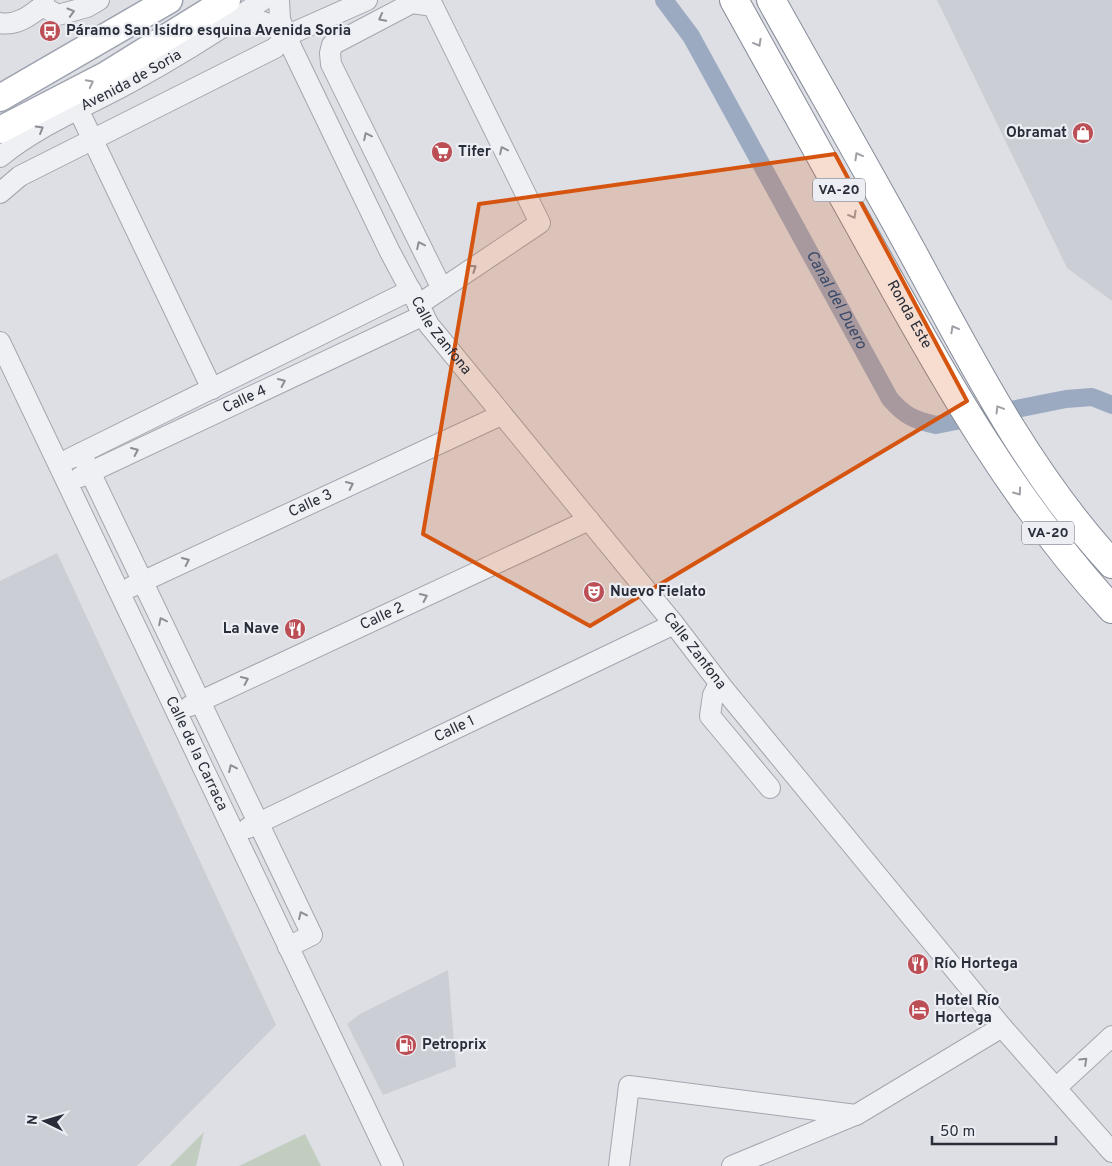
<svg xmlns="http://www.w3.org/2000/svg" width="1112" height="1166" viewBox="0 0 1112 1166" font-family="Overpass,sans-serif">
<rect width="100%" height="100%" fill="#dddfe5"/>
<g fill="#cbced5">
<path d="M937,0H1112V301L1067,268Z"/>
<path d="M57,553L276,1025L137,1166H0V581Z"/>
<path d="M448,970L456,1067L383,1095L347,1024L360,1014Z"/>
</g>
<g fill="#c1cdbf">
<path d="M204,1132L196,1166H170Z"/>
<path d="M305,1134L321,1166H239Z"/>
</g>
<g fill="none" stroke-linecap="round" stroke-linejoin="round">
<path stroke="#9baac1" stroke-width="18" id="s1" d="M664,0L691,36L890,399C905,416 914,420 936,425L1066,399L1092,397L1112,405"/>
<g stroke="#a3a6ae" stroke-width="22">
<g id="minor">
<path id="s2" d="M279,0L280,19L286,36L390,252L429,325L674,624L723,688L1002,1027L1112,1152"/>
<path d="M42,6L58,15L87,7L99,0"/>
<path d="M0,23C16,26 30,16 42,6L44,0"/>
<path d="M231,26C258,21 264,16 286,36"/>
<path d="M78,109L212,389"/>
<path id="s3" d="M0,157C39,125 85,107 129,83C175,58 220,30 263,0"/>
<path d="M0,193L20,176L275,48L286,36L367,0"/>
<path d="M418,305L540,223L433,6L412,3L332,45L330,53L331,64L442,289"/>
<path id="s4" d="M0,342L393,1166"/>
<path d="M81,453L312,935L288,947"/>
<path d="M69,459L411,290"/>
<path id="s5" d="M80,477L424,315"/>
<path id="s6" d="M131,587L501,415"/>
<path d="M719,684L713,695L710,716L770,788"/>
<path id="s7" d="M190,706L589,520"/>
<path id="s8" d="M248,828L674,624"/>
<path d="M1057,1087L1112,1036"/>
<path d="M619,1166L629,1086L856,1115L1002,1027"/>
<path d="M732,1166L855,1115"/>
</g>
</g>
<g stroke="#9da3af" stroke-width="29">
<g id="major">
<path d="M0,98L169,0"/>
<path d="M0,130L106,75L227,0"/>
</g>
</g>
<g stroke="#868c99" stroke-width="30">
<g id="highway">
<path id="s9" d="M734,0C782,87 831,174 879,261C947,384 1016,505 1112,609"/>
<path d="M771,0C819,86 868,171 915,257C973,364 1029,474 1112,564"/>
</g>
</g>
<use href="#minor" stroke="#eff0f3" stroke-width="20"/>
<use href="#major" stroke="#fff" stroke-width="26"/>
<use href="#highway" stroke="#fff" stroke-width="28"/>
</g>
<defs><path id="oneway-chevron" d="M-2-3.5L2.5 0L-2 3.5" fill="none" stroke-width="1.6" stroke-linecap="round" stroke-linejoin="round" transform="scale(1.25)"/></defs>
<g stroke="#8c8e96">
<use href="#oneway-chevron" transform="translate(71 12) rotate(-16)"/>
<use href="#oneway-chevron" transform="translate(382 18) rotate(152)"/>
<use href="#oneway-chevron" transform="translate(40 129) rotate(-30)"/>
<use href="#oneway-chevron" transform="translate(367 136) rotate(-116)"/>
<use href="#oneway-chevron" transform="translate(503 150) rotate(-116)"/>
<use href="#oneway-chevron" transform="translate(420 245) rotate(-116)"/>
<use href="#oneway-chevron" transform="translate(473 268) rotate(-34)"/>
<use href="#oneway-chevron" transform="translate(282 382) rotate(-25)"/>
<use href="#oneway-chevron" transform="translate(135 451) rotate(-25)"/>
<use href="#oneway-chevron" transform="translate(350 485) rotate(-25)"/>
<use href="#oneway-chevron" transform="translate(186 561) rotate(-25)"/>
<use href="#oneway-chevron" transform="translate(424 597) rotate(-25)"/>
<use href="#oneway-chevron" transform="translate(162 621) rotate(-116)"/>
<use href="#oneway-chevron" transform="translate(245 680) rotate(-25)"/>
<use href="#oneway-chevron" transform="translate(232 768) rotate(-115)"/>
<use href="#oneway-chevron" transform="translate(302 915) rotate(-115)"/>
<use href="#oneway-chevron" transform="translate(1084 1061) rotate(-43)"/>
</g>
<g stroke="#9ea0a6">
<use href="#oneway-chevron" transform="translate(758 43) rotate(61)"/>
<use href="#oneway-chevron" transform="translate(90 83) rotate(-27)"/>
<use href="#oneway-chevron" transform="translate(858 156) rotate(-119)"/>
<use href="#oneway-chevron" transform="translate(853 215) rotate(61)"/>
<use href="#oneway-chevron" transform="translate(954 329) rotate(-119)"/>
<use href="#oneway-chevron" transform="translate(999 409) rotate(-121)"/>
<use href="#oneway-chevron" transform="translate(1018 492) rotate(55)"/>
</g>
<path fill="#d55510" fill-opacity="0.2" stroke="#d55510" stroke-width="4" stroke-linejoin="round" d="M835,154L967,401L590,626L423,534L479,204Z"/>
<defs>
<g id="bus-disc" transform="scale(1.125)"><circle r="9.5" fill="#bc4f56" stroke="#eceef3"/><path d="M-5-6H5V4H4V6H2V4H-2V6H-4V4H-5ZM-3.5-4V0h7V-4ZM-3.5 1.2v1.5H-2V1.2ZM2 1.2v1.5H3.5V1.2Z" fill="#fff"/></g>
<g id="shop-disc" transform="scale(1.125)"><circle r="9.5" fill="#bc4f56" stroke="#eceef3"/><path d="M-5-2.5h2.3a2.7 3.5 0 0 1 5.4 0H5L5.5 6h-11ZM-1.5-2.5h3a1.5 2.3 0 0 0-3 0Z" fill="#fff"/></g>
<g id="supermarket-disc" transform="scale(1.125)"><circle r="9.5" fill="#bc4f56" stroke="#eceef3"/><path d="M-6-5.5h2.5l.6 2H6L4.5 2H-2.5L-4.4-4H-6ZM-1.5 3.2a1.3 1.3 0 1 0 .1 0ZM3 3.2a1.3 1.3 0 1 0 .1 0Z" fill="#fff"/></g>
<g id="theatre-disc" transform="scale(1.125)"><circle r="9.5" fill="#bc4f56" stroke="#eceef3"/><path d="M-5-5.5Q0-4 5-5.5V0Q5 5 0 6Q-5 5-5 0ZM-3.3-2.5H-1v1.5H-3.3ZM1-2.5H3.3v1.5H1ZM-2.8 1Q0 5.5 2.8 1Z" fill="#fff"/></g>
<g id="restaurant-disc" transform="scale(1.125)"><circle r="9.5" fill="#bc4f56" stroke="#eceef3"/><path d="M-5-6h1v4h1v-4h1v4h1v-4h1v5L-1.5 .5V6h-2V.5L-5-1ZM5-6V6H3V1.5H1.5Q1.5-4 5-6Z" fill="#fff"/></g>
<g id="hotel-disc" transform="scale(1.125)"><circle r="9.5" fill="#bc4f56" stroke="#eceef3"/><path d="M-6-4.5h1.5V1H6V5H4.5V3h-9V5H-6ZM-4 0a1.8 1.8 0 1 1 3.6 0ZM.5 0V-2.5h3Q6-2.5 6 0Z" fill="#fff"/></g>
<g id="fuel-disc" transform="scale(1.125)"><circle r="9.5" fill="#bc4f56" stroke="#eceef3"/><path d="M-5.5-6h7V0h2V4h1.3V-2.5L3-4.5l.8-.8L6-3V5H2.5V1h-1V6h-7ZM-4.2-4.7v3.2H.2V-4.7Z" fill="#fff"/></g>
</defs>
<g fill-rule="evenodd">
<use href="#bus-disc" x="50" y="31"/>
<use href="#shop-disc" x="1083" y="133"/>
<use href="#supermarket-disc" x="442" y="152"/>
<use href="#theatre-disc" x="594" y="592"/>
<use href="#restaurant-disc" x="295" y="629"/>
<use href="#restaurant-disc" x="918" y="964"/>
<use href="#hotel-disc" x="919" y="1010"/>
<use href="#fuel-disc" x="406" y="1045"/>
</g>
<g text-anchor="middle" dominant-baseline="central" stroke-width="4.5" stroke-linejoin="round" paint-order="stroke">
<g fill="#eceef3" stroke="#636771" stroke-width="1">
<rect x="813" y="178.5" width="52" height="23" rx="4"/>
<rect x="1022" y="521.5" width="52" height="23" rx="4"/>
</g>
<g font-size="14" font-weight="bold" fill="#282d39">
<text x="839" y="190">VA-20</text>
<text x="1048" y="533">VA-20</text>
</g>
<g font-size="15" font-weight="bold" fill="#282d39" stroke="#eceef3" text-anchor="start">
<text x="66" y="31">Páramo San Isidro esquina Avenida Soria</text>
<text x="1067" y="133" text-anchor="end">Obramat</text>
<text x="458" y="152">Tifer</text>
<text x="610" y="592">Nuevo Fielato</text>
<text x="279" y="629" text-anchor="end">La Nave</text>
<text x="934" y="964">Río Hortega</text>
<text x="935" y="1001">Hotel Río<tspan x="935" dy="17">Hortega</tspan></text>
<text x="422" y="1045">Petroprix</text>
</g>
<g font-size="15" fill="#282d39" stroke="#eceef3">
<text stroke="none"><textPath href="#s3" startOffset="152">Avenida de Soria</textPath></text>
<text stroke="none"><textPath href="#s9" startOffset="360">Ronda Este</textPath></text>
<text stroke="none"><textPath href="#s2" startOffset="375">Calle Zanfona</textPath></text>
<text stroke="none"><textPath href="#s5" startOffset="182">Calle 4</textPath></text>
<text stroke="none"><textPath href="#s6" startOffset="198">Calle 3</textPath></text>
<text stroke="none"><textPath href="#s7" startOffset="212">Calle 2</textPath></text>
<text stroke="none"><textPath href="#s2" startOffset="780">Calle Zanfona</textPath></text>
<text stroke="none"><textPath href="#s8" startOffset="229">Calle 1</textPath></text>
<text stroke="none"><textPath href="#s4" startOffset="456">Calle de la Carraca</textPath></text>
</g>
<g font-size="16" font-style="italic" fill="#384968" stroke="#eceef3">
<text stroke="none"><textPath href="#s1" startOffset="346">Canal del Duero</textPath></text>
</g>
</g>
<g transform="translate(45 1121) rotate(275)" stroke="#eceef3" stroke-width="4" paint-order="stroke">
<path d="M0-4L9 19L0 12L-9 19Z" fill="#282d39"/>
<text y="-8" font-size="14" font-weight="bold" text-anchor="middle" fill="#282d39">N</text>
</g>
<path d="M932 1136v8h124v-8" fill="none" stroke="#282d39" stroke-width="2.5"/>
<text x="940" y="1136" font-size="15" fill="#282d39" stroke="#eceef3" stroke-width="4" paint-order="stroke">50 m</text>
</svg>
